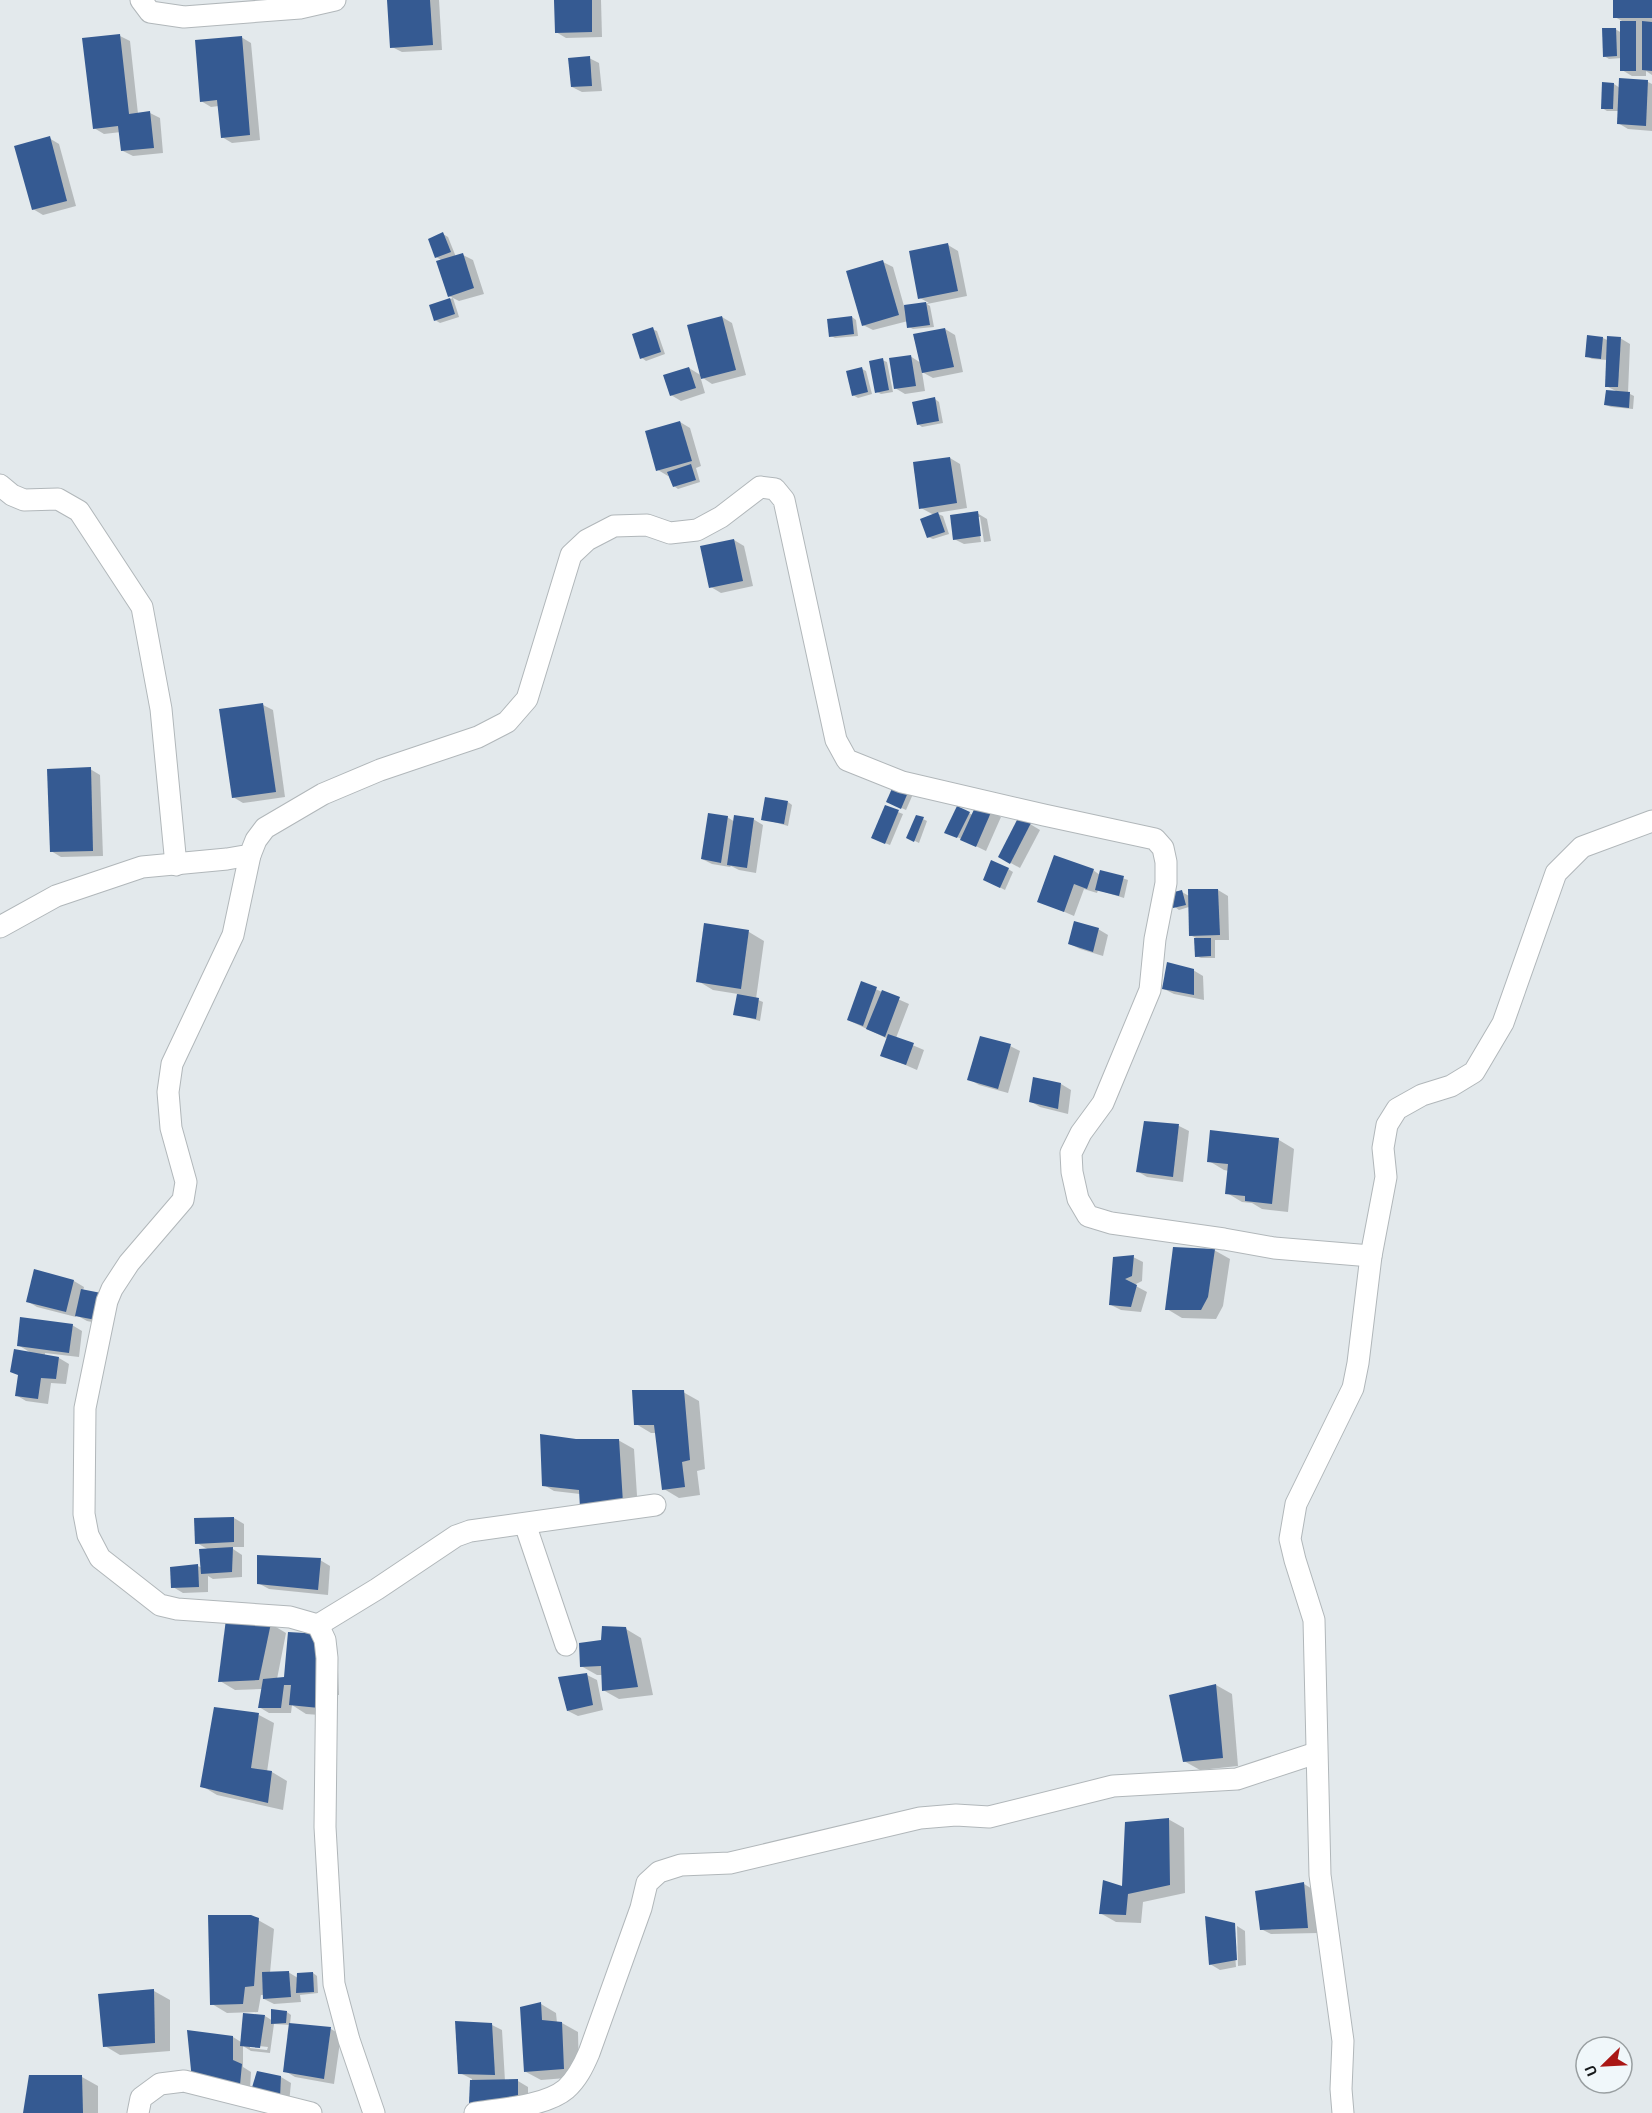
<svg xmlns="http://www.w3.org/2000/svg" width="1652" height="2113" viewBox="0 0 1652 2113" font-family="'Alegreya Sans',sans-serif">
<rect width="100%" height="100%" fill="#e3e9ec"/>
<g fill="#0003" fill-rule="evenodd">
<path d="M389,0H439L442,50L402,52L392,47Z"/>
<path d="M555,0H601L602,37L566,38L556,32Z"/>
<path d="M1615,0H1652V75L1646,71V76H1632L1622,70V58L1609,59L1604,56L1615,29L1622,33V21L1615,17Z"/>
<path d="M120,36L130,41L138,114L150,113L160,118L163,153L133,156L123,151L121,132L104,134L94,128Z"/>
<path d="M241,37L251,43L260,140L232,143L222,137L219,106L211,107L201,101Z"/>
<path d="M589,58L599,63L602,91L582,92L572,87Z"/>
<path d="M1621,80L1648,82L1652,84V131L1628,129L1618,123L1619,111H1607L1602,108L1614,84L1620,88Z"/>
<path d="M49,138L59,144L76,206L43,215L33,209Z"/>
<path d="M443,234L448,237L456,257L463,255L473,260L484,294L459,301L449,296L443,261L436,257Z"/>
<path d="M948,245L958,251L967,296L927,304L930,306L934,327L913,329L909,327L908,321L873,330L863,325L883,262L893,267L904,306L929,303L920,298Z"/>
<path d="M453,298L459,317L440,323L435,320L430,306Z"/>
<path d="M722,317L732,323L746,375L712,384L700,376L705,393L681,401L671,395L689,368L702,376Z"/>
<path d="M852,317L856,320L858,336L835,338L831,336Z"/>
<path d="M652,329L657,331L665,354L646,361L642,358Z"/>
<path d="M945,329L955,335L963,372L933,378L922,372L925,391L905,394L895,388L910,356L921,363Z"/>
<path d="M1603,338L1609,341L1620,338L1630,344L1628,393L1634,396L1633,409L1611,407L1606,405L1618,392L1606,386L1608,360L1592,359L1587,356Z"/>
<path d="M882,360L887,362L893,392L881,394L877,392Z"/>
<path d="M862,369L866,371L872,394L858,398L853,395Z"/>
<path d="M935,399L939,402L943,423L922,427L918,424Z"/>
<path d="M680,422L690,428L701,466L696,468L700,482L678,489L674,486L670,475L668,476L658,470Z"/>
<path d="M950,458L960,464L967,508L936,513L943,516L949,534L933,539L928,537L934,515L921,508Z"/>
<path d="M977,513L987,519L991,541L984,542L980,517H977L981,542L964,544L954,539Z"/>
<path d="M734,540L744,546L753,586L721,593L711,587Z"/>
<path d="M263,705L273,710L285,797L243,803L233,797Z"/>
<path d="M90,769L100,775L103,856L61,857L51,851Z"/>
<path d="M895,786L913,794L906,810L893,804Z"/>
<path d="M788,802L792,805L788,826L763,819Z"/>
<path d="M958,808L973,815L991,811L1001,817L986,851L951,834Z"/>
<path d="M898,812L903,814L890,845L877,840Z"/>
<path d="M727,817L735,822L753,819L763,825L756,873L739,870L731,866L730,867L712,864L702,859Z"/>
<path d="M1020,818L1040,830L1020,868L1000,857Z"/>
<path d="M923,819L927,821L919,843L913,840Z"/>
<path d="M1008,869L1013,872L1005,890L989,882Z"/>
<path d="M1093,870L1100,875L1101,871L1128,880L1124,898L1098,890L1097,893L1084,889L1074,916L1039,901Z"/>
<path d="M1218,890L1228,896L1229,940H1215V958H1201L1196,956V938L1190,935L1189,907L1179,910L1175,907L1182,892L1189,896Z"/>
<path d="M706,925L749,932L764,941L756,999L763,1002L760,1021L734,1014L738,994L713,990L698,981Z"/>
<path d="M1098,929L1108,935L1103,956L1080,949L1070,944Z"/>
<path d="M1193,970L1203,976L1204,1000L1174,994L1164,989Z"/>
<path d="M862,983L909,1004L896,1038L924,1050L917,1070L882,1055L888,1039L848,1020Z"/>
<path d="M1010,1046L1020,1051L1008,1093L979,1085L969,1079Z"/>
<path d="M1061,1084L1071,1090L1068,1114L1040,1107L1030,1101Z"/>
<path d="M1146,1122L1179,1126L1189,1131L1183,1182L1147,1177L1137,1171Z"/>
<path d="M1279,1140L1294,1149L1288,1212L1262,1209L1252,1203L1242,1202L1227,1193L1229,1171L1224,1170L1209,1161Z"/>
<path d="M1214,1250L1230,1259L1223,1306L1216,1319L1182,1318L1167,1309Z"/>
<path d="M1133,1257L1143,1262L1142,1281L1134,1285L1147,1292L1141,1312L1121,1310L1111,1305Z"/>
<path d="M35,1271L74,1281L84,1287L83,1291L106,1325L87,1321L76,1315V1317L37,1307L27,1301Z"/>
<path d="M72,1325L82,1331L79,1357L45,1353V1356L59,1358L69,1364L66,1384L51,1383L48,1404L26,1401L16,1395L33,1354L18,1345Z"/>
<path d="M683,1392L699,1401L705,1469L697,1471L700,1495L679,1498L664,1489L657,1433H651L636,1424Z"/>
<path d="M618,1440L634,1449L638,1511L580,1494L554,1491L544,1485L576,1441Z"/>
<path d="M234,1518L244,1524V1547H230L242,1555V1577L213,1579L208,1576V1592L183,1593L173,1587L198,1566L202,1568L209,1550L197,1543Z"/>
<path d="M320,1560L330,1566L328,1595L269,1589L258,1583Z"/>
<path d="M271,1624L286,1633L277,1679L286,1678L322,1636L337,1645L339,1695H334V1716L306,1714L292,1705L291,1713H269L259,1707L262,1689L235,1690L220,1681Z"/>
<path d="M626,1629L641,1638L653,1695L619,1699L603,1690V1675H597L581,1666L602,1641Z"/>
<path d="M587,1675L597,1680L603,1710L578,1716L568,1711Z"/>
<path d="M1216,1685L1232,1694L1238,1766L1200,1770L1184,1761L1171,1696Z"/>
<path d="M259,1715L274,1723L267,1772H272L287,1781L283,1810L217,1795L202,1786Z"/>
<path d="M1168,1819L1184,1828L1185,1893L1143,1902L1141,1923L1116,1922L1100,1913L1123,1887Z"/>
<path d="M1304,1884L1314,1890L1318,1933L1271,1934L1261,1929Z"/>
<path d="M1207,1918L1236,1925H1233L1236,1967L1220,1970L1210,1964Z"/>
<path d="M258,1920L274,1929L270,1973L288,1972L298,1978L313,1973L317,1976L318,1993L300,1995L301,2002L274,2004L264,1999V1995H261L258,2012L227,2013L212,2004Z"/>
<path d="M1237,1926L1245,1931L1246,1965L1238,1966Z"/>
<path d="M154,1991L170,2000V2051L120,2055L105,2046L100,1995Z"/>
<path d="M541,2004L556,2013L557,2023H562L578,2032L579,2077L541,2080L526,2072Z"/>
<path d="M287,2012L291,2015L290,2024L331,2029L341,2035L334,2084L295,2077L285,2071L290,2025L274,2024L270,2053L251,2051L243,2046V2067L251,2072L250,2089L204,2085L233,2037L241,2042L265,2016L273,2021ZM250,2045L268,2047L267,2050L250,2048Z"/>
<path d="M492,2025L502,2030L505,2081H518L528,2087V2102L481,2108L471,2102L472,2079L460,2073Z"/>
<path d="M30,2077H82L98,2086V2113H25Z"/>
<path d="M281,2077L291,2083L289,2103L262,2099Z"/>
</g>
<g fill="#355a92">
<path d="M387,0H430L433,45L390,48Z"/>
<path d="M554,0H592V32L555,33Z"/>
<rect x="1613" y="0" width="39" height="18"/>
<rect x="1620" y="21" width="16" height="50"/>
<path d="M1642,21L1652,22V71L1642,70Z"/>
<path d="M1602,28H1616L1617,56L1603,57Z"/>
<path d="M120,34L129,114L150,111L154,148L121,151L118,126L93,129L82,38Z"/>
<path d="M242,36L250,135L221,138L217,100L200,102L195,40Z"/>
<path d="M590,56L592,86L571,87L568,58Z"/>
<path d="M1619,78L1648,80L1646,126L1617,124Z"/>
<path d="M1602,82L1614,83L1613,109H1601Z"/>
<path d="M50,136L67,201L32,210L14,146Z"/>
<path d="M443,232L451,252L435,258L428,239Z"/>
<path d="M948,243L958,291L918,299L909,251Z"/>
<path d="M463,253L474,288L448,297L436,261Z"/>
<path d="M883,260L899,315L862,326L846,271Z"/>
<path d="M450,298L455,314L434,321L429,305Z"/>
<path d="M926,302L930,325L907,328L904,305Z"/>
<path d="M722,316L736,370L701,379L687,325Z"/>
<path d="M852,316L854,334L829,337L827,319Z"/>
<path d="M653,327L661,352L640,359L632,334Z"/>
<path d="M945,328L954,367L922,373L913,334Z"/>
<path d="M1587,335L1603,337L1601,359L1585,357Z"/>
<path d="M1607,336L1621,337L1618,387H1605Z"/>
<path d="M911,355L916,386L894,389L889,358Z"/>
<path d="M883,358L889,390L875,393L869,361Z"/>
<path d="M689,367L696,388L670,396L663,375Z"/>
<path d="M862,367L868,392L852,396L846,371Z"/>
<path d="M1606,390L1630,392L1629,408L1604,405Z"/>
<path d="M935,397L939,421L917,425L912,402Z"/>
<path d="M680,421L692,461L656,471L645,431Z"/>
<path d="M950,457L957,503L919,509L913,462Z"/>
<path d="M691,464L696,480L673,487L667,472Z"/>
<path d="M978,511L981,536L953,540L950,515Z"/>
<path d="M938,512L945,532L927,538L920,519Z"/>
<path d="M734,539L743,581L709,588L700,546Z"/>
<path d="M263,703L276,792L232,798L219,709Z"/>
<path d="M91,767L93,851L50,852L47,769Z"/>
<path d="M894,784L909,790L901,809L886,802Z"/>
<path d="M765,797L788,801L784,824L761,820Z"/>
<path d="M977,803L992,810L976,847L960,840Z"/>
<path d="M885,805L899,810L885,844L871,838Z"/>
<path d="M957,806L970,812L957,838L944,833Z"/>
<path d="M708,813L728,816L721,863L701,859Z"/>
<path d="M734,815L754,818L747,868L727,865Z"/>
<path d="M916,815L924,817L914,842L906,838Z"/>
<path d="M1019,816L1031,823L1010,864L998,857Z"/>
<path d="M1054,855L1094,869L1087,889L1074,884L1064,912L1037,902Z"/>
<path d="M991,860L1009,868L1000,888L983,880Z"/>
<path d="M1100,870L1124,876L1119,896L1095,890Z"/>
<path d="M1188,889H1218L1220,935L1189,936Z"/>
<path d="M1182,890L1186,905L1173,908L1170,893Z"/>
<path d="M1074,921L1099,928L1093,952L1068,944Z"/>
<path d="M704,923L749,930L741,989L696,982Z"/>
<path d="M1194,938H1211V956L1195,957Z"/>
<path d="M1167,962L1194,969V995L1162,989Z"/>
<path d="M861,981L877,987L863,1026L847,1020Z"/>
<path d="M882,990L900,997L885,1037L866,1029Z"/>
<path d="M737,994L759,998L756,1019L733,1015Z"/>
<path d="M888,1034L914,1043L906,1065L880,1056Z"/>
<path d="M980,1036L1011,1044L998,1089L967,1080Z"/>
<path d="M1033,1077L1061,1083L1058,1109L1029,1102Z"/>
<path d="M1144,1121L1179,1124L1173,1177L1136,1172Z"/>
<path d="M1210,1130L1279,1138L1272,1204L1245,1201V1196L1225,1194L1228,1164L1207,1162Z"/>
<path d="M1173,1247L1215,1249L1208,1297L1201,1310H1165Z"/>
<path d="M1134,1255L1132,1276L1125,1279L1137,1285L1131,1307L1109,1305L1113,1257Z"/>
<path d="M34,1269L74,1280L66,1312L26,1302Z"/>
<path d="M81,1289L101,1293L96,1320L75,1316Z"/>
<path d="M20,1317L73,1324L69,1353L17,1346Z"/>
<path d="M14,1349L59,1357L56,1379L41,1378L38,1399L15,1396L18,1375L10,1372Z"/>
<path d="M632,1390H684L690,1460L682,1462L685,1487L662,1490L654,1425H634Z"/>
<path d="M540,1434L576,1439H619L623,1503L580,1508L579,1490L542,1486Z"/>
<path d="M234,1517V1542L195,1544L194,1518Z"/>
<path d="M233,1547L232,1572L201,1574L199,1549Z"/>
<path d="M257,1555L321,1558L318,1590L257,1584Z"/>
<path d="M198,1564L199,1587L171,1588L170,1567Z"/>
<path d="M226,1619L271,1623L259,1680L218,1682Z"/>
<path d="M602,1626L626,1627L638,1687L602,1691L601,1666L580,1667L579,1643L601,1640Z"/>
<path d="M288,1632L322,1634L319,1708L289,1705L291,1685H284L281,1708H258L263,1679L284,1677Z"/>
<path d="M587,1673L593,1705L567,1711L558,1677Z"/>
<path d="M1216,1684L1223,1758L1183,1762L1169,1695Z"/>
<path d="M214,1707L259,1713L251,1768L272,1771L268,1803L200,1787Z"/>
<path d="M1169,1818L1170,1885L1128,1894L1126,1915L1099,1914L1103,1880L1122,1886L1125,1822Z"/>
<path d="M1304,1882L1308,1928L1260,1930L1255,1891Z"/>
<path d="M208,1915H251L259,1918L254,1986L245,1987L243,2004L210,2005Z"/>
<path d="M1205,1916L1235,1923L1237,1960L1209,1965Z"/>
<path d="M289,1971L291,1997L263,1999L262,1972Z"/>
<path d="M313,1972L314,1992L296,1993L297,1973Z"/>
<path d="M154,1989L155,2043L103,2047L98,1994Z"/>
<path d="M541,2002L542,2020L562,2022L564,2069L524,2072L520,2007Z"/>
<path d="M271,2009L287,2011L286,2023L271,2024Z"/>
<path d="M243,2013L265,2015L260,2048L240,2046Z"/>
<path d="M455,2021L492,2023L495,2075L458,2074Z"/>
<path d="M289,2023L331,2027L324,2079L283,2072Z"/>
<path d="M187,2030L233,2036V2060L242,2064L240,2085L192,2080Z"/>
<path d="M257,2071L281,2076L280,2098L250,2094Z"/>
<path d="M29,2075H82L83,2113H23Z"/>
<path d="M518,2079V2097L469,2103L470,2080Z"/>
</g>
<g fill="none" stroke-linecap="round" stroke-linejoin="round">
<g stroke="#b1b7ba" stroke-width="23">
<g id="minor">
<path d="M141,0L150,12L184,17L300,8L335,0"/>
<path d="M0,485L12,495L24,500L58,499L79,511L142,607L161,709L176,865"/>
<path d="M250,855L233,935L172,1064L168,1092L171,1128L186,1182L183,1200L129,1263L112,1289L107,1301L85,1408L84,1514L88,1535L100,1558L160,1605L177,1609L290,1617L318,1625L325,1640L327,1658L325,1827L334,1984L349,2040L374,2113"/>
<path d="M0,927L56,896L142,867L227,859L250,855L256,840L265,828L323,794L380,770L478,737L507,722L527,699L571,555L587,540L614,526L647,525L670,533L697,530L721,517L760,487L775,489L784,500L836,740L847,760L902,782L1044,815L1155,839L1163,848L1166,862V883L1155,939L1150,990L1103,1103L1081,1133L1071,1153L1072,1172L1078,1199L1088,1216L1111,1223L1224,1239L1274,1248L1371,1256"/>
<path d="M525,1524L566,1645"/>
<path d="M318,1625L377,1589L456,1536L470,1531L655,1505"/>
<path d="M138,2113L141,2098L160,2084L184,2081L311,2113"/>
<path d="M475,2113C501,2109 546,2106 566,2089C577,2079 583,2067 589,2053L641,1908L647,1883L659,1872L681,1865L730,1863L920,1818L956,1815L989,1817L1113,1786L1237,1779L1316,1753"/>
<path d="M1343,2113L1341,2089L1343,2041L1320,1875L1314,1620L1295,1560L1290,1539L1296,1504L1353,1388L1358,1363L1371,1256L1386,1177L1383,1148L1387,1125L1397,1109L1422,1095L1451,1086L1474,1072L1503,1023L1556,873L1582,847L1652,821"/>
</g>
</g>
<use href="#minor" stroke="#fff" stroke-width="21"/>
</g>
<g transform="translate(1604 2065) rotate(246)"><circle r="28" fill="#f0f7fa" stroke="#999fa1" stroke-width="1.5"/>
<path d="M0-4.5L10 22L0 15L-10 22Z" fill="#a91615"/>
<text y="-9" font-size="16" font-weight="bold" text-anchor="middle" fill="#171a1b">U</text>
</g>
</svg>
